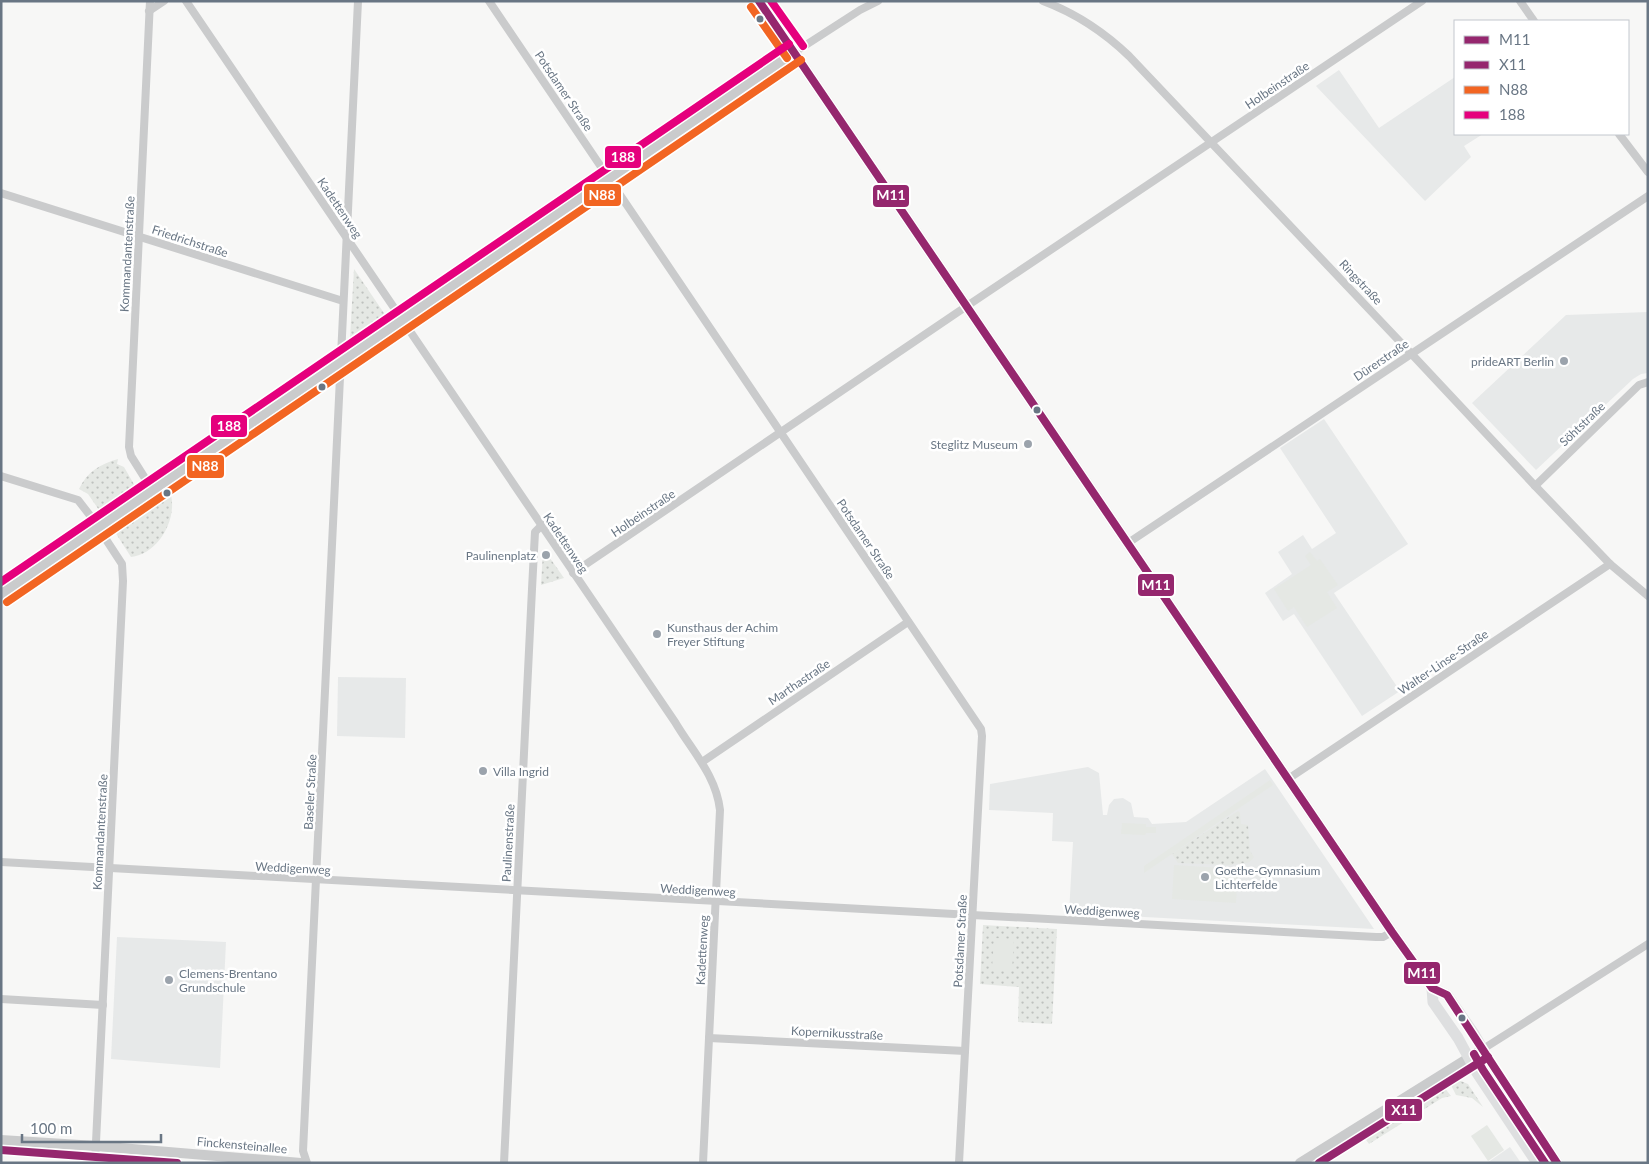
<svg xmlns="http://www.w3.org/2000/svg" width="1649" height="1164" viewBox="0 0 1649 1164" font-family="Lato,sans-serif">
<defs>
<pattern id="green-dots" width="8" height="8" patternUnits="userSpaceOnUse" patternTransform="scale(1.25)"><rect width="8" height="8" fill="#e5e8e4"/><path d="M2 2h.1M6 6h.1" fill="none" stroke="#bec1be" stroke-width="1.8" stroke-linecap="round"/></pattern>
</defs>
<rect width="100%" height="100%" fill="#f7f7f6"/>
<g fill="#e7e9e9">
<path d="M1339,70L1379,128L1455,77V134H1483L1464,146L1471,157L1425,201L1316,86Z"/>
<path d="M1648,312V373L1641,374L1633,379L1536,470L1472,403L1566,315Z"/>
<path d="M1324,419L1408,544L1334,593L1400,691L1362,716L1294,614L1283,621L1265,593L1292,574L1278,552L1303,535L1312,549L1336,533L1280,448Z"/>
<path d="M338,677L406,678L405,738L337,736Z"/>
<path d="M1088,767L1099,773L1103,815H1107L1109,805L1114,799L1123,798L1131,803L1134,817L1148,818L1152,824L1186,822L1265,769L1374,929L1069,913L1073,842L1052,841L1053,813L989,810L990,784Z"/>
<path d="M117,937L226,942L220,1068L111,1059Z"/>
<path d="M1510,1147L1521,1163H1487Z"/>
</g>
<g fill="url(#green-dots)">
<path d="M354,269L386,316L352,338H350Z"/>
<path d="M118,459L117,464L124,467L135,486L99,510L88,494L79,489C87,472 100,464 118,459Z"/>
<path d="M171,495C177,520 158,554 131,557L115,532Z"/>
<path d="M543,551H545L564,578L541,585Z"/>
<path d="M1238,811L1240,813L1241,824L1248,825L1250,851L1254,857C1247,868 1238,861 1231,865L1178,863L1172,854Z"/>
<path d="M983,925L1057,929L1052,1024L1018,1022L1019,987L980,984Z"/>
<path d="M1487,1071L1550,1163H1544L1484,1074Z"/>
<path d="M1456,1079L1468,1084L1483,1107L1472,1098L1456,1095L1450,1083Z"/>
<path d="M1444,1087L1451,1096L1442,1098L1369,1144L1364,1137L1390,1121L1415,1108L1424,1098Z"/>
</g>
<g fill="#e5e8e4">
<path d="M1310,552L1317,561L1320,559L1338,585L1327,592L1337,608L1307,627L1294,607L1288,611L1274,589L1311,565L1305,556Z"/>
<path d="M1270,780L1273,785L1144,873V866Z"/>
<path d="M1122,823L1146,824V827H1156V833H1146L1145,835L1121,834Z"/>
<path d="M1174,865L1238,869L1236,903L1172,899Z"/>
<path d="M994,938L1014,939L1012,970L992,969Z"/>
<path d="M1487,1125L1504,1150L1488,1161L1471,1136Z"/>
</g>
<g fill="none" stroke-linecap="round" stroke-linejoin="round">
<g stroke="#cacbcc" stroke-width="8">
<path d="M150,1L129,447L131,456L153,491"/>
<path d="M186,1L675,722C692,751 716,775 720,810L703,1163"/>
<path d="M489,1L981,729L982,736L959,1163"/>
<path d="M1043,1C1075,13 1104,32 1129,56L1405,347L1538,489L1610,564L1648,596"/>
<path d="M1520,1L1534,21"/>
<path d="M149,11L164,1"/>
<path d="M795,52L860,10L878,1"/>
<path d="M1619,134L1648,172"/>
<path d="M1,193L343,301"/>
<path d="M1,476L78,500L92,518L122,564L123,581L95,1163"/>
<path d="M1535,486L1639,385L1648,382"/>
<path d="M1128,543L1648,196"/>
<path d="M573,573L958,312L1422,1"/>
<path d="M702,762L908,622"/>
<path d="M1288,779L1610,564"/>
<path d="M1,862L1376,937H1383L1392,932"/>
<path d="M1,999L103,1005"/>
<path d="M709,1038L965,1051"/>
<path d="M1483,1049L1648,944"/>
<path d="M307,1163L303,1151L358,1"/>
<path d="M504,1163L532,589L535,532L541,526"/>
</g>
<g stroke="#cacbcc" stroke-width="10">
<path d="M1,594L795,52"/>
<path d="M1,1140L96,1146L301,1163"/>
<path d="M1300,1163L1483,1049"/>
</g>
<g stroke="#dedfe0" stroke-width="11">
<path d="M759,1L1392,932L1432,988L1447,995L1474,1034L1491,1064L1557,1163"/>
<path d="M1432,988L1433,1002L1458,1038L1477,1073L1537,1163"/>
</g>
<g stroke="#fff" stroke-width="11">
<path id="bus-1" d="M759,1L1392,932L1432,988L1447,995L1557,1163"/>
</g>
<g stroke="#fff" stroke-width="11">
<g id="bus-2">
<path d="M1474,1054L1483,1070L1545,1163"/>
<path d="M1,1150L177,1163"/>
<path d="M1319,1163L1488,1057"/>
</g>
</g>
<g stroke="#fff" stroke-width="11">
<g id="bus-3">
<path d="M751,7L787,58"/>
<path d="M7,602L801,60"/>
</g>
</g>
<g stroke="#fff" stroke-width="11">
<g id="bus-4">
<path d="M771,1L803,46"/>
<path d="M1,582L789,44"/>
</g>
</g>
<use href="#bus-1" stroke="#95276e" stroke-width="8"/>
<use href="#bus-2" stroke="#95276e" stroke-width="8"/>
<use href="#bus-3" stroke="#f26522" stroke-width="8"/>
<use href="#bus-4" stroke="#e5007d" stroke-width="8"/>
</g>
<g fill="#697684" stroke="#fff" stroke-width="2">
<circle cx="760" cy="19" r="4.5"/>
<circle cx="322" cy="387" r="4.5"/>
<circle cx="1037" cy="410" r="4.5"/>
<circle cx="167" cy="493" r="4.5"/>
<circle cx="1462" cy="1018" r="4.5"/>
</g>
<g fill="#9ba3ac" stroke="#fff" stroke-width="2">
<circle cx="1564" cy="361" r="5"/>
<circle cx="1028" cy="444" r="5"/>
<circle cx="546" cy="555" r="5"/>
<circle cx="657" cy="634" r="5"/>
<circle cx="483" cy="771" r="5"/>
<circle cx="1205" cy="877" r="5"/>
<circle cx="169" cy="980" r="5"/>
</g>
<g text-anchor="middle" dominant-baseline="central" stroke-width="5" stroke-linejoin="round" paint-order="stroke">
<g font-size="12" fill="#697684" stroke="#fff">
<text transform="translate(1277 85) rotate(-34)">Holbeinstraße</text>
<text transform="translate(564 91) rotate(56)">Potsdamer Straße</text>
<text transform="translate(340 208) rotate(56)">Kadettenweg</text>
<text transform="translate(190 241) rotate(18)">Friedrichstraße</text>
<text transform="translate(127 254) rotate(-87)">Kommandantenstraße</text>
<text transform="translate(1361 282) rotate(47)">Ringstraße</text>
<text transform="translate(1381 360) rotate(-34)">Dürerstraße</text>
<text transform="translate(1582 424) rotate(-44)">Söhtstraße</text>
<text transform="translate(643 513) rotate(-34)">Holbeinstraße</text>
<text transform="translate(866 539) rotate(56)">Potsdamer Straße</text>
<text transform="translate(566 543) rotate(56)">Kadettenweg</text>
<text transform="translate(1443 662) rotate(-34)">Walter-Linse-Straße</text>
<text transform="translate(799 682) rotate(-34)">Marthastraße</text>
<text transform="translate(310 792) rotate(-87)">Baseler Straße</text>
<text transform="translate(100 832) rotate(-87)">Kommandantenstraße</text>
<text transform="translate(508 843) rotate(-87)">Paulinenstraße</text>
<text transform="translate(293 868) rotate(3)">Weddigenweg</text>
<text transform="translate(698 890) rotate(3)">Weddigenweg</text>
<text transform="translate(1102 911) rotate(3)">Weddigenweg</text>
<text transform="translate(960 941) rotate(-87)">Potsdamer Straße</text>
<text transform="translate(702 950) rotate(-87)">Kadettenweg</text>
<text transform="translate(837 1033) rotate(3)">Kopernikusstraße</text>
<text transform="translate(242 1145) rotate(5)">Finckensteinallee</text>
</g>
<g font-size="12" fill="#697684" stroke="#fff" text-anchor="start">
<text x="1554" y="361" text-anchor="end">prideART Berlin</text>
<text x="1018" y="444" text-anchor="end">Steglitz Museum</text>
<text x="536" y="555" text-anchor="end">Paulinenplatz</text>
<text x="667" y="627">Kunsthaus der Achim<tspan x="667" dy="14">Freyer Stiftung</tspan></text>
<text x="493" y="771">Villa Ingrid</text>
<text x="1215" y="870">Goethe-Gymnasium<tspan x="1215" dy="14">Lichterfelde</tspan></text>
<text x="179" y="973">Clemens-Brentano<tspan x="179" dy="14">Grundschule</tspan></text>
</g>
</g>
<g stroke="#fff" stroke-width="2">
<rect x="604" y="145" width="38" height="24" rx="5" fill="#e5007d"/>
<rect x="583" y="183" width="39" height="24" rx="5" fill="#f26522"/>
<rect x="872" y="184" width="38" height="24" rx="5" fill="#95276e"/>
<rect x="210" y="414" width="38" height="24" rx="5" fill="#e5007d"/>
<rect x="186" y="454" width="39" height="25" rx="5" fill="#f26522"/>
<rect x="1137" y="573" width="38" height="24" rx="5" fill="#95276e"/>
<rect x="1403" y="961" width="38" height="24" rx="5" fill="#95276e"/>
<rect x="1384" y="1098" width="39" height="24" rx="5" fill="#95276e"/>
</g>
<g font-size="14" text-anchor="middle" font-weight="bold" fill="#fff">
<text x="623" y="162">188</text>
<text x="602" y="200">N88</text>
<text x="891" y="200">M11</text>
<text x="229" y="431">188</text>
<text x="205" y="471">N88</text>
<text x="1156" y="590">M11</text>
<text x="1422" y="978">M11</text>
<text x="1404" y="1115">X11</text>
</g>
<rect width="1649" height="1164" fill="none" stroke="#697684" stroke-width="5"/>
<rect x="1454" y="20" width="175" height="115" fill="#ffffff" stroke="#c3c8ce"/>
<rect x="1464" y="36" width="25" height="8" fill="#95276e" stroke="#c3c8ce"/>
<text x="1499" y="45" font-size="15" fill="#697684">M11</text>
<rect x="1464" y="61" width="25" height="8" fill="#95276e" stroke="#c3c8ce"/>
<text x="1499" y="70" font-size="15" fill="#697684">X11</text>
<rect x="1464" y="86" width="25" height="8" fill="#f26522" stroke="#c3c8ce"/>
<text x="1499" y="95" font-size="15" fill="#697684">N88</text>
<rect x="1464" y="111" width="25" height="8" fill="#e5007d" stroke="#c3c8ce"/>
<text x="1499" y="120" font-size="15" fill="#697684">188</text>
<path d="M22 1134v8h139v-8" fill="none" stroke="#697684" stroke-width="2.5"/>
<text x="30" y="1134" font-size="15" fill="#697684" stroke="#ffffff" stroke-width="4" paint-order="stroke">100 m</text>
</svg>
